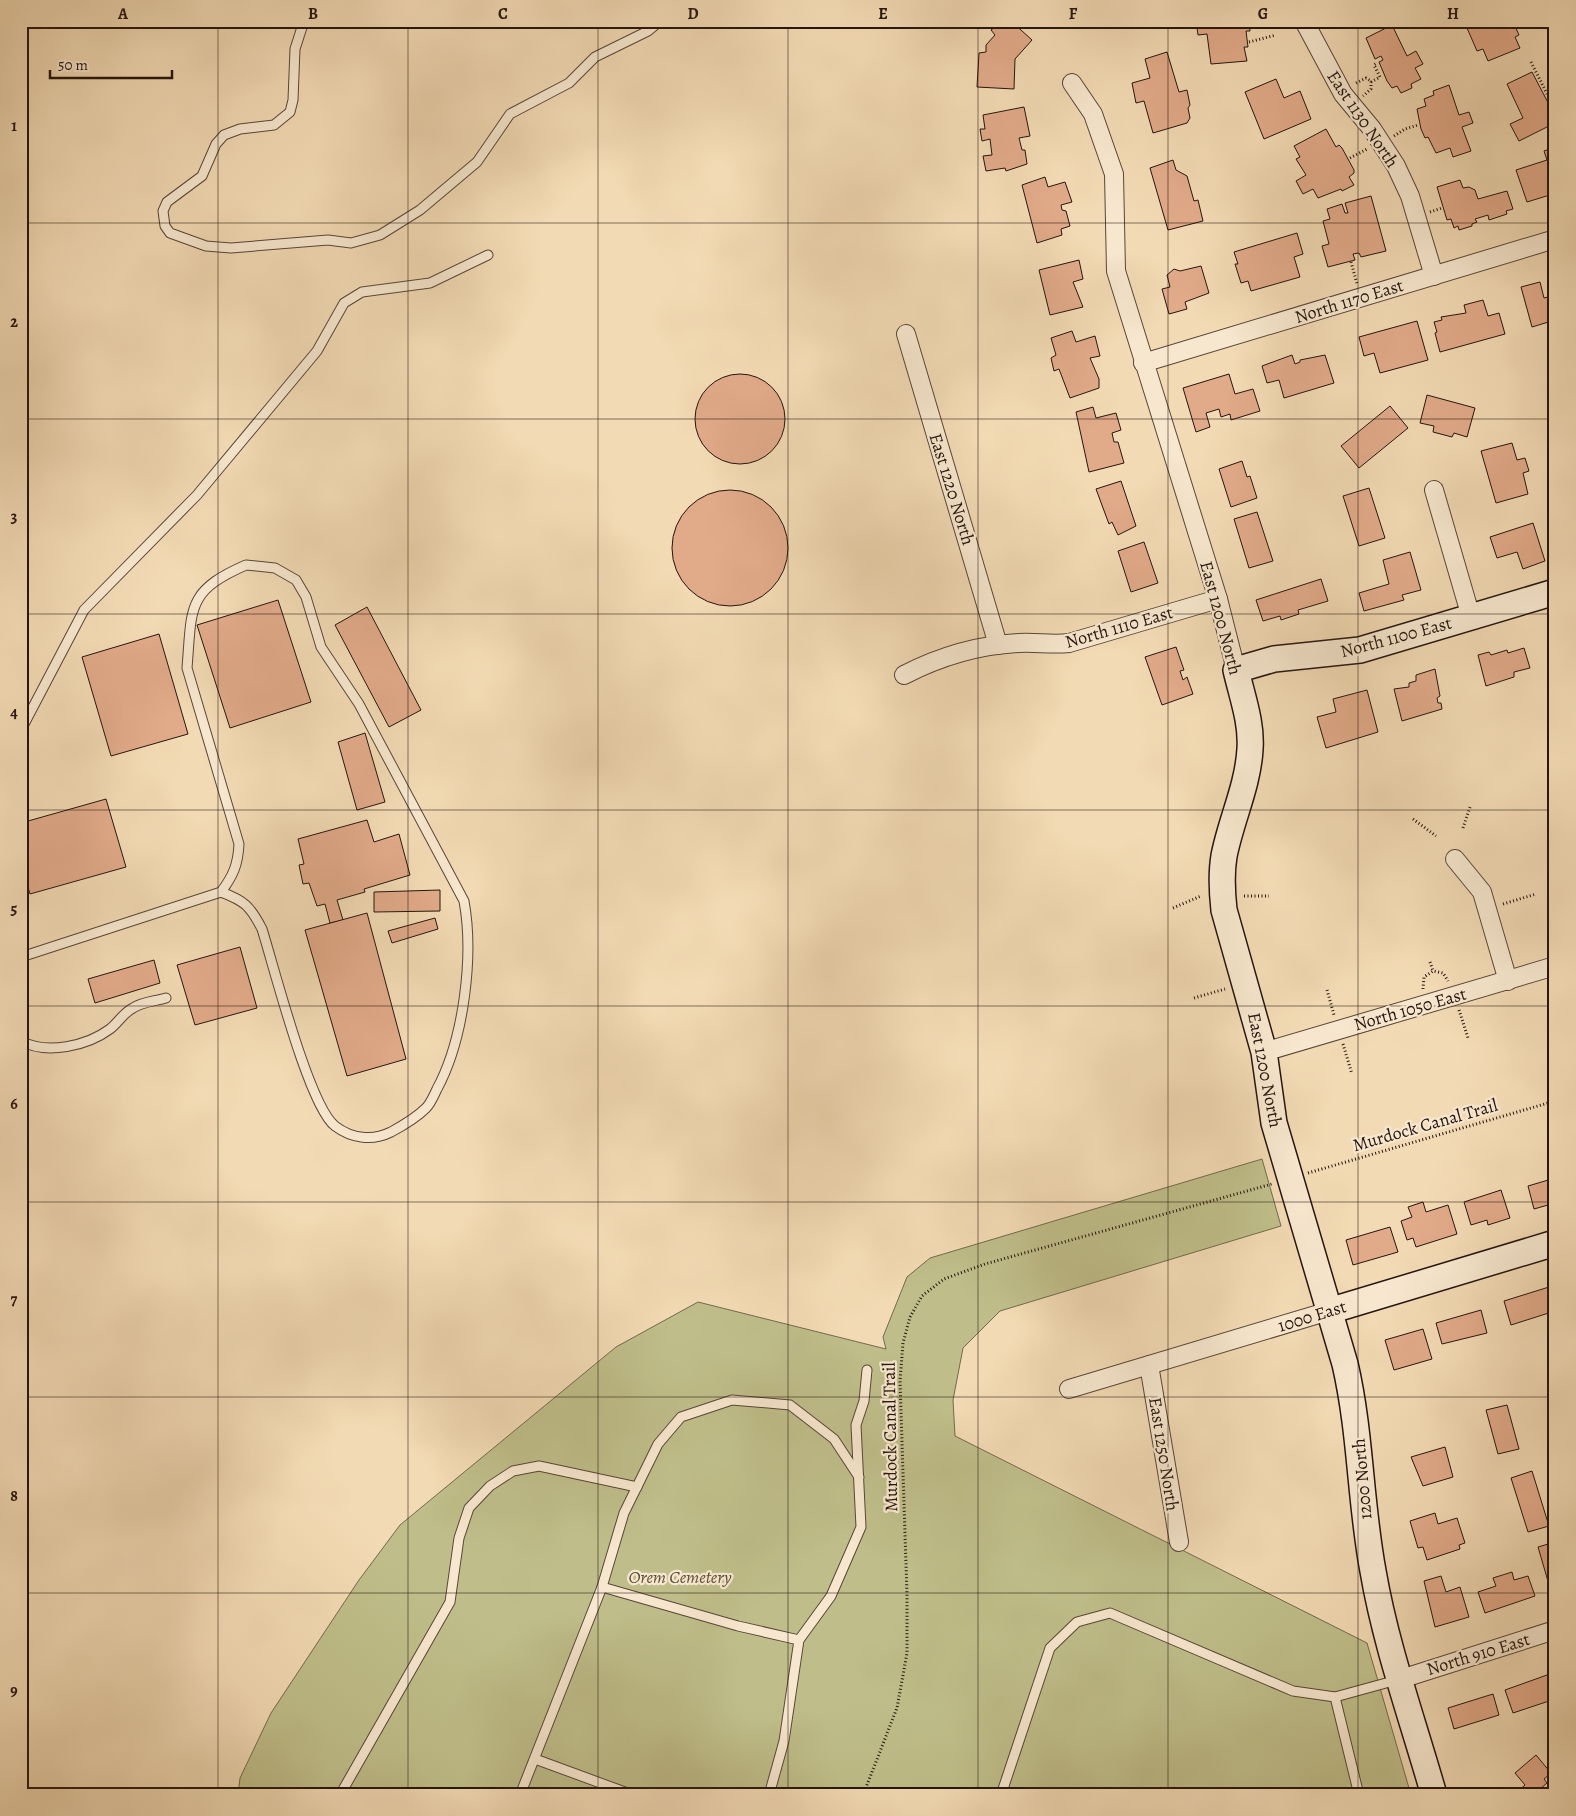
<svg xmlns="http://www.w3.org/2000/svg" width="1576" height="1816" viewBox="0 0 1576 1816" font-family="Alegreya,serif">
<rect width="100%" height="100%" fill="#f2dab4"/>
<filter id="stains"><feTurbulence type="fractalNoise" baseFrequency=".004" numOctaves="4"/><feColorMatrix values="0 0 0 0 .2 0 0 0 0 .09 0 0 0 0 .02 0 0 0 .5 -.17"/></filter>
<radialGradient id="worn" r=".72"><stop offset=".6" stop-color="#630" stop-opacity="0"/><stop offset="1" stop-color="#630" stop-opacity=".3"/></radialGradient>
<path fill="#bfbe8a" stroke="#726a4c" d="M1262,1159L1281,1226L1000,1311L963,1348L953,1400L955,1436L1367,1643L1411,1795H238L240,1778L271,1713L359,1580L400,1525L616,1347L698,1302L886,1349L883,1337L907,1277L930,1258Z"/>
<g fill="#e1aa89" stroke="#25150f">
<path d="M1003,21H1011L1032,40L1015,59L1014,89L977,87L979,53L986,52V45L995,35L991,30Z"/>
<path d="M1196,21H1249L1250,31H1246L1248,47H1244L1247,61L1211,64L1207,34L1198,35Z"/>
<path d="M1468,21H1509L1512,28L1515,26L1519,35L1515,37L1520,48L1488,61L1483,49L1477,51L1467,28L1470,27Z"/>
<path d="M1392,25L1407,56L1416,51L1423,64L1415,68L1421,79L1411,84L1412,88L1401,93L1397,86L1392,88L1387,81L1379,62L1383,60L1381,56L1375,59L1366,38Z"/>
<path d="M1167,52L1179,92L1187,90L1190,105L1188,108L1190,118L1187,123L1153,133L1144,101L1136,103L1132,83L1150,78L1145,59Z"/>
<path d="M1532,72L1555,116V123L1519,141L1510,124L1523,118L1507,84Z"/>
<path d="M1276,79L1284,98L1300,91L1311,119L1264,139L1245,92Z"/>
<path d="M1449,85L1459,115L1469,112L1473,123L1462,127L1471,151L1453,157L1450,148L1436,153L1428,137L1425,138L1421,129L1417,109L1426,106L1424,99L1434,95L1433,91Z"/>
<path d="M1024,107L1030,136L1019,138L1022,150H1025L1027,164L1006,171L1005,168L986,171L983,156L992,155L990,139L982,141L980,129H985L983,115Z"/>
<path d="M1326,129L1336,147L1339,145L1342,148L1354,170V173L1349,177L1354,185L1342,191L1341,189L1318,198L1313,189L1303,194L1296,181L1306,175L1296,159L1300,157L1294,146Z"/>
<path d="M1555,147L1553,194L1527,202L1516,170L1547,160L1544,151Z"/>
<path d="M1173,160L1176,170L1187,176L1194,201L1198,200L1203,221L1168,230L1150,168Z"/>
<path d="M1045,177L1048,187L1065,182L1072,202L1061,205L1062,210L1066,211L1070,226L1061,229L1062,235L1037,243L1022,185Z"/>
<path d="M1460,180L1463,188L1469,187L1475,190L1478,199L1507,191L1513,209L1506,211L1507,214L1489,220L1488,215L1475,219L1477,222L1472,224V226L1459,230L1458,226L1454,228L1451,219L1447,220L1437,187Z"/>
<path d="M1371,196L1386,251L1361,257L1359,253L1353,254L1355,260L1328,267L1322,246L1329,244L1323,221L1330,219L1327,209L1342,204L1345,213H1348L1345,203Z"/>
<path d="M1297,233L1303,254L1294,257L1300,277L1251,291L1248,281L1241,283L1235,264H1238L1234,252Z"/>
<path d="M1079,260L1083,279L1073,282L1083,307L1050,315L1039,270Z"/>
<path d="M1201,266L1209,293L1185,302L1187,309L1169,314L1162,289L1170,287L1167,275L1174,269L1180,271Z"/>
<path d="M1540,282L1544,298L1555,295V320L1532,327L1521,287Z"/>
<path d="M1483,300L1488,316L1499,313L1505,334L1440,352L1435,333L1437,332L1434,322L1442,320L1441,317L1466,313L1464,305Z"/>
<path d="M1417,321L1428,360L1380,373L1374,353L1364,356L1359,337Z"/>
<path d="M1072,331L1076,342L1095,336L1100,356L1090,358L1099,379V388L1070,398L1059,369L1054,371L1051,358L1056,355L1051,338Z"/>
<path d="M1292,355L1295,364L1300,362V360L1325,355L1334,383L1284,398L1279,380L1267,383L1262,366Z"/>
<path d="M1229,374L1235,394L1253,389L1260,411L1231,420L1230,414L1221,417L1219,409L1206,413L1210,427L1196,432L1183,388Z"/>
<circle cx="740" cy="419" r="45"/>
<path d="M1427,395L1475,408L1467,437L1454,433L1452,437L1433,432L1434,426L1420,423Z"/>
<path d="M1390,406L1408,428L1359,468L1341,446Z"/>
<path d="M1093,407L1096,418L1116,413L1121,430L1112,433L1114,442H1118L1124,463L1089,472L1076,412Z"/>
<path d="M1512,443L1517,460L1525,458L1529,471L1523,473L1528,494L1496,503L1481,451Z"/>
<path d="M1242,461L1247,477L1250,476L1257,498L1231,507L1219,469Z"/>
<path d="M1121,481L1136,526L1118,535L1112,522L1109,524L1096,489Z"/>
<path d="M1369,488L1385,538L1359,546L1343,496Z"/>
<circle cx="730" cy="548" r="58"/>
<path d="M1257,512L1273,561L1249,568L1234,519Z"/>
<path d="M1533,523L1545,561L1523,569L1517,552L1497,558L1490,537Z"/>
<path d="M1144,542L1158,583L1131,592L1118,551Z"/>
<path d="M1410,552L1421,590L1402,595L1404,600L1364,611L1359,593L1389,584L1383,560Z"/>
<path d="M1321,579L1328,601L1298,610L1299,614L1281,620L1280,616L1263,621L1256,600Z"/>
<path d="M278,600L311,702L230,728L197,625Z"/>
<path d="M367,607L421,710L389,727L335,625Z"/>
<path d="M159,634L188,734L111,756L82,657Z"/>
<path d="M1176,647L1184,670L1180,671L1183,680L1187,677L1193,694L1162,705L1145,657Z"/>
<path d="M1524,648L1530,668L1514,672V677L1486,686L1478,655L1489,652L1491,655L1507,650L1508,653Z"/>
<path d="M1555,658V679H1554L1548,660Z"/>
<path d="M1435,669L1440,696L1437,698L1438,703H1441L1442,709L1402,721L1394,689L1409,687V683L1416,681V675Z"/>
<path d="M1367,690L1378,732L1326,748L1317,717L1336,712L1333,699Z"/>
<path d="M365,733L385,802L357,810L338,742Z"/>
<path d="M106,799L126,867L30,894L21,863V823Z"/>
<path d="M367,820L374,842L399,834L410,875L364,889L365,892L337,900L343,920L330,923L325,904L317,906L309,883L303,884L299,865L304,864L298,839Z"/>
<path d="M440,890V911L374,912V892Z"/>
<path d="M367,913L406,1059L347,1076L305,930Z"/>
<path d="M435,918L438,929L392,943L388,931Z"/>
<path d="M240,947L257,1008L195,1025L177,965Z"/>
<path d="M154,960L160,983L95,1003L88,979Z"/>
<path d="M1555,1178V1203L1534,1209L1528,1186Z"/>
<path d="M1501,1190L1510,1218L1488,1225L1487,1220L1471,1225L1464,1202Z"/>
<path d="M1423,1202L1426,1212L1448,1205L1457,1234L1416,1247L1413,1238L1407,1240L1401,1221L1412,1217L1408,1207Z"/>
<path d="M1390,1227L1398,1252L1353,1265L1346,1240Z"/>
<path d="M1549,1287L1555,1311L1511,1325L1504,1301Z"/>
<path d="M1481,1310L1487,1333L1442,1344L1436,1323Z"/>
<path d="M1423,1329L1432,1359L1394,1370L1385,1340Z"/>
<path d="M1507,1405L1519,1449L1498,1454L1486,1410Z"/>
<path d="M1445,1447L1453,1477L1423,1486L1411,1457Z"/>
<path d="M1532,1471L1549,1526L1528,1532L1511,1478Z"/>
<path d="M1435,1513L1438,1524L1457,1518L1465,1543L1459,1545L1460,1549L1427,1560L1423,1547L1418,1548L1410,1521Z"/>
<path d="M1555,1542V1594L1552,1595L1538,1547Z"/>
<path d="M1512,1572L1514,1580L1528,1576L1535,1596L1485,1613L1478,1592L1496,1586L1493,1578Z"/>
<path d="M1441,1576L1446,1592L1460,1587L1469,1617L1435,1627L1424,1581Z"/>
<path d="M1547,1675L1555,1699L1513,1713L1505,1690Z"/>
<path d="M1493,1694L1499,1715L1454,1729L1448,1708Z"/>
<path d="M1536,1755L1551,1773L1544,1779L1547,1783L1540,1789L1543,1793L1520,1795L1517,1792L1525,1785L1515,1773Z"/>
</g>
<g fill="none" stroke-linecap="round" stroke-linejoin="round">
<g stroke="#584638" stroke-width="11">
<g id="lane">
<path d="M304,21L295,49L293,100L290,112L274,125L240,129L224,135L216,144L202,176L167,202L163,211L165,226L170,233L206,246L231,248L328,240L351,243L380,235L420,210L477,162L510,114L569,83L595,57L648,31L660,21"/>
<path d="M246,565L275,568L296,580L306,597L321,647L359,704L464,901C474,956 464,1039 437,1089C434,1095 431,1103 426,1108C416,1118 404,1125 391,1132C373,1141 352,1139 335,1126C309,1106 274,967 262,929C250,906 245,901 221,892C233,876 238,865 239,844L187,668C192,608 186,591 246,565Z"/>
<path d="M21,730L84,610L197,495L317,351L344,303L362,292L430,283L488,255"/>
<path d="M21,957L221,892"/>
<path d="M21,1041C47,1055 87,1046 110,1029C118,1023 123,1013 133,1008C142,1002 156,1001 166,998"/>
<path d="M602,1587L738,1626L799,1640"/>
<path d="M1335,1697L1397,1680"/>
<path d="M535,1759L633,1795"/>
<path d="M340,1795L450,1602L459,1538L469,1508L490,1486L513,1471L539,1466L637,1487"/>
<path d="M520,1795L602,1587L624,1513L658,1444L681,1417L732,1400L790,1405L834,1439L859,1477"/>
<path d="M769,1795L784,1741L799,1640L831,1596L861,1527L856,1425L864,1401L867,1370"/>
<path d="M1001,1795L1050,1648L1077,1622L1110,1613L1293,1691L1335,1697L1359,1795"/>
</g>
</g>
<g stroke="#584638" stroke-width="20">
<g id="street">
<path d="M1304,21L1343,94L1372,129L1396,166L1410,196L1434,276"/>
<path d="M1554,21L1555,24"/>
<path d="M1072,83L1093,114L1114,174L1116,271L1218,599L1236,670"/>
<path d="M906,334L998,645"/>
<path d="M1143,363L1555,239"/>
<path d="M1434,490L1471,617"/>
<path d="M904,675C939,657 978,645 1019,643C1036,642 1052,645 1069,643L1218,599"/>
<path d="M1455,859L1482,892L1508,981"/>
<path d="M1264,1052L1555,966"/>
<path d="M1149,1365L1179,1542"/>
<path d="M1069,1389L1329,1311"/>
<path d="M1401,1679L1555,1630"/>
</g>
</g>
<g stroke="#25150f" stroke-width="28">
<g id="secondary">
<path d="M1329,1311L1555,1243"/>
<path d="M1434,1795C1413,1721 1386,1647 1373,1571C1360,1502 1361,1433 1345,1364L1274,1123L1264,1052L1224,910C1222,892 1221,874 1224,856C1231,820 1248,786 1250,749C1252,723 1242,696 1236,670L1274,659L1360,650L1555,592"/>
</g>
</g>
<g stroke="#25150f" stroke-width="3" stroke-dasharray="1 2.5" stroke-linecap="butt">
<path d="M1249,42L1276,35"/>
<path d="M1531,62L1552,104L1555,103"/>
<path d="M1371,82L1380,77L1374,65L1377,63"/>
<path d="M1356,83L1366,78L1371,81V89L1363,96"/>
<path d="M1394,136L1405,129L1418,125"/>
<path d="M1350,158L1367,149"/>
<path d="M1430,212L1442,208"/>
<path d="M1351,262L1357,284"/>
<path d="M1413,819L1436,836"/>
<path d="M1463,828L1470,807"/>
<path d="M1244,896H1269"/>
<path d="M1503,904L1536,894"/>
<path d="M1173,908L1201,896"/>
<path d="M1430,962L1433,971"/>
<path d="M1423,989L1424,977L1433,971L1443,973L1448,981"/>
<path d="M1327,990L1334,1015"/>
<path d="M1194,998L1225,989"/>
<path d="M1459,1010L1468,1038"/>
<path d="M1343,1044L1352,1074"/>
<path d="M1308,1173L1555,1101"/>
<path d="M863,1795L897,1708L907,1653V1595L900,1381L903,1343L910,1317L922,1296L944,1279L985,1264L1272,1184"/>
</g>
<use href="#lane" stroke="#f7e7ce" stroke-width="9"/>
<use href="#street" stroke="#f7e7ce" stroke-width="18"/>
<use href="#secondary" stroke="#f7e7ce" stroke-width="25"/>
</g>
<path fill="none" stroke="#25150f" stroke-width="1" stroke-opacity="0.55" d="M218,21V1795M408,21V1795M598,21V1795M788,21V1795M978,21V1795M1168,21V1795M1358,21V1795M21,223H1555M21,419H1555M21,614H1555M21,810H1555M21,1006H1555M21,1202H1555M21,1397H1555M21,1593H1555"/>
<g text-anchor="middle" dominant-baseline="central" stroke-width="4.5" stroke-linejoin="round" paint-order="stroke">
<g font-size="18" fill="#25150f" stroke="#f7e7ce">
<text transform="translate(1363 119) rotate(56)">East 1130 North</text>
<text transform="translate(1349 301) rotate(-17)">North 1170 East</text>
<text transform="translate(952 489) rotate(73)">East 1220 North</text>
<text transform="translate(1221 618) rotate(75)">East 1200 North</text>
<text transform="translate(1119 627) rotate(-16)">North 1110 East</text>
<text transform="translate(1396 637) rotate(-15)">North 1100 East</text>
<text transform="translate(1410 1009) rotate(-16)">North 1050 East</text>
<text transform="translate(1265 1070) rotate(79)">East 1200 North</text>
<text transform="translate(1425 1125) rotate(-16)">Murdock Canal Trail</text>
<text transform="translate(1312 1316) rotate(-17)">1000 East</text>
<text transform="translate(890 1437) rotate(-91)">Murdock Canal Trail</text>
<text transform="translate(1164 1454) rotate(81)">East 1250 North</text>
<text transform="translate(1362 1479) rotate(-95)">1200 North</text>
<text transform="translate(1478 1654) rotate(-17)">North 910 East</text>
</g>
<g font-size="18" font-style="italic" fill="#5b503a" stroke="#f7e7ce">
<text x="680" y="1577">Orem Cemetery</text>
</g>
</g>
<rect width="1576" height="1816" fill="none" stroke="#f2dab4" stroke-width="55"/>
<path d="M50 70v8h122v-8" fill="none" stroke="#25150f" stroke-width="2.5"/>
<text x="58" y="70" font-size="15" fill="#25150f" stroke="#f7e7ce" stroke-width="4" paint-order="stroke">50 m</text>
<rect x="28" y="28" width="1520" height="1760" fill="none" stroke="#25150f" stroke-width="2"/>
<g font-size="16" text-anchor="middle" font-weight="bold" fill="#25150f">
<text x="123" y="19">A</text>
<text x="313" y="19">B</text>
<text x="503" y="19">C</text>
<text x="693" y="19">D</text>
<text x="883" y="19">E</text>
<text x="1073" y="19">F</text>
<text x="1263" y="19">G</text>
<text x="1453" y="19">H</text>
<text x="14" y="131">1</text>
<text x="14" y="327">2</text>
<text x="14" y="522">3</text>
<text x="14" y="718">4</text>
<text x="14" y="914">5</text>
<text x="14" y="1109">6</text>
<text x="14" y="1305">7</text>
<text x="14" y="1501">8</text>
<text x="14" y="1696">9</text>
</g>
<rect width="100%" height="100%" filter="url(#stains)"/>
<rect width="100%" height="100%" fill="url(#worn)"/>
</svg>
